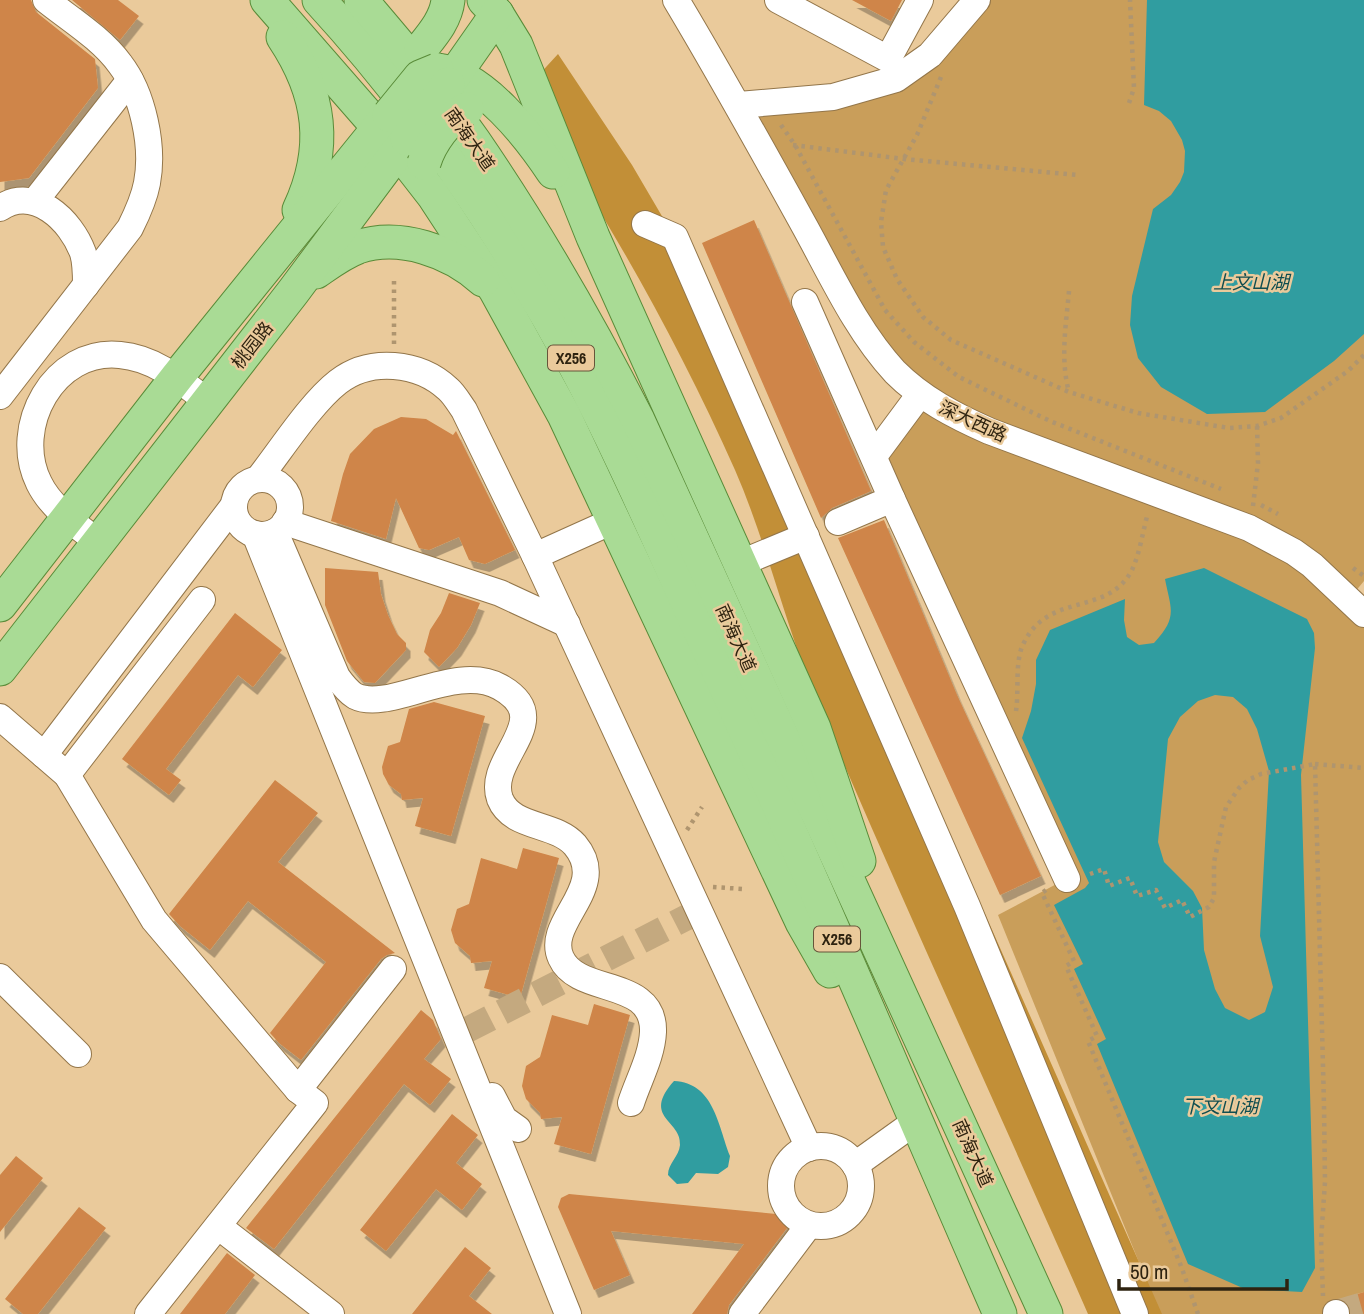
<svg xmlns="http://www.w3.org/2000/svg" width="1364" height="1314" viewBox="0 0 1364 1314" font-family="'Archivo Narrow','Noto Sans SC',sans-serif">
<defs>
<filter id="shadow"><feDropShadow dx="4.5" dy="8" stdDeviation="0" flood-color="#0004"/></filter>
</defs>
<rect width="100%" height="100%" fill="#eaca9b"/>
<path fill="#c99e5a" d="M977,0H1364V581L1349,599L1364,614V1292L1337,1300L1331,1314H1160L998,915L1066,879L874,456L920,394L894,371L739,105L896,79Z"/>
<path fill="#c28f37" d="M558,54L632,165L666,223L758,401L1162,1314H1088C999,1111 906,910 819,706C786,629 768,546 735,470C676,337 604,212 524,91Z"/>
<g fill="#309da0" fill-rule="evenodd">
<path d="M1147,0H1364V334L1334,361L1265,412L1207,414L1161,387L1138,358L1130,325L1132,296L1153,209L1171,195L1180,182L1184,172L1185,151L1182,140L1171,121L1159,111L1144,105Z"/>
<path d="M1204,568L1307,619L1314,633L1315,648L1301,775L1315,1268L1302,1292L1245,1289L1188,1264L1097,1044L1106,1039L1074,969L1083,964L1054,905L1085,888L1089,883L1022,738L1031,711L1036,684V660L1050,630L1125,599L1124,620L1127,637L1139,645L1154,643C1178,617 1171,610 1165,579ZM1215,695L1233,697L1247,709L1257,729L1269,771L1260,936L1273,987L1265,1012L1249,1020L1225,1008L1215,989L1204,950L1202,908L1193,891L1164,862L1158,842L1168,739L1180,717L1198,701Z"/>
<path d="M674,1081C714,1083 718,1125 730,1156L728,1167L718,1174L696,1173L688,1183L677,1184L668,1175C668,1163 679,1157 680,1145C682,1120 641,1118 674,1081Z"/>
</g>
<g fill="#cf8548" filter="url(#shadow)">
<path d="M0,0H31L36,12L95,59L98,88L29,178L0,182Z"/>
<path d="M72,0H118L139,16L120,40Z"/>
<path d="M852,0H902L891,21Z"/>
<path d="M754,220L871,491L832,508L821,518L702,243Z"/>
<path d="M401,417L426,419L453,435L456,431L515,550L485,564L469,560L459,537L429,550L419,548L396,498L386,539L331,521L343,474L350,454L374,429Z"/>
<path d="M884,520L957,695L1041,876L1000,895L838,538Z"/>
<path d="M325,568L378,572L381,594L388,615L397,634L406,643V650L375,683L364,682L347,661L325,605Z"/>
<path d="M449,593L480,603L471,625L457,648L439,667L424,652L430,630L441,613Z"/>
<path d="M235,613L282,650L253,687L238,675L166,769L181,780L169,795L122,759Z"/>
<path d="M434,702L485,716L451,836L415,826L423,798L402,800L401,794L389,785L383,774L382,767L388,746L400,742L409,709Z"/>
<path d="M275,780L318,813L278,862L395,953L387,955L381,959L301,1060L279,1043L270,1033L326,962L248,901L210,950L180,926L169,914Z"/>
<path d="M523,848L559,858L520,998L484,988L492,961L471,963L470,956L455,943L451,930L457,909L469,904L481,858L517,869Z"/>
<path d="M594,1004L630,1015L591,1154L554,1144L562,1117L541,1119L540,1113L526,1099L522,1086L526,1066L540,1057L552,1015L588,1025Z"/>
<path d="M421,1010L433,1020L441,1039L424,1059L451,1079L430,1105L404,1084L274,1249L246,1228Z"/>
<path d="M452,1114L478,1135L456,1163L482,1184L462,1210L436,1189L386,1251L360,1230Z"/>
<path d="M16,1156L43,1178L0,1232V1175Z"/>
<path d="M569,1194L786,1215L793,1220L729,1305L727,1314H692L744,1244L611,1231L630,1275L594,1290L558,1207L561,1198Z"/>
<path d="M79,1207L106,1228L38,1314H23L5,1299Z"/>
<path d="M465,1247L491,1268L469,1296L492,1314H412Z"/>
<path d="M227,1253L255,1275L225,1314H180Z"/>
<path d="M1364,1292V1314H1352L1349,1305L1342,1299Z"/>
</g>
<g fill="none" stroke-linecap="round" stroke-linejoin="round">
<g stroke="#c4a97f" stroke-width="26" stroke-dasharray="26 13" stroke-linecap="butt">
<path d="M467,1030L699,911"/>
<path d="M1336,1313L1364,1305"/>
</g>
<g stroke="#93764a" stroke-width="28">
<g id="minor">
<path d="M676,0C721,75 763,151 805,227C832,276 857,331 895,372C922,399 955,416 989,431L1249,528L1294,552L1312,565L1364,614"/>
<path d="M778,0L888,59L920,0"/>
<path d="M739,105L833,97L896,79L930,55L977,0"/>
<path d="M35,201L130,80"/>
<path d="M0,208C34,185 71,220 83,253C86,263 86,274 86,285"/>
<path d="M645,224L675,237L967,906L1135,1314"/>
<path d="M805,302L892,499"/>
<path d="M0,396L130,228C137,214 144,199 147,183C154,146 143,94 120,64C101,38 71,20 46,0"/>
<path d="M874,456L920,394"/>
<path d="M259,478C281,450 311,403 338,382C370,357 419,362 448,389C454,394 459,403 464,410L535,556L809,1148"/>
<circle cx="262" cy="507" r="28"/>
<path d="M285,522L500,593L567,624"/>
<path d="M838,522L892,499L1067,879"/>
<path d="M275,532L337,677C342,684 347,691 355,696C389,713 456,662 500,687C559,720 485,758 500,799C512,829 555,822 575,845C611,888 544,921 561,958C578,996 655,977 653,1032C652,1056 638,1081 631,1103"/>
<path d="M255,534L568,1314"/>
<path d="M99,543C78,526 51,508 39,483C11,427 54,348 120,355C155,358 181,381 208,402"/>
<path d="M535,556L615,520"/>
<path d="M741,563L806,536"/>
<path d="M0,717L67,775L154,920L298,1090L315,1103L148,1314"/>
<path d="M44,755L234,505"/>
<path d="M67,775L202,600"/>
<path d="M0,977L78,1054"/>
<path d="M298,1090L393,969"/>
<path d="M492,1096L504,1119L518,1129"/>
<circle cx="821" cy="1186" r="40"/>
<path d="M855,1165L915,1122"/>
<path d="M218,1226L331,1314"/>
<path d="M742,1314L809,1225"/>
<path d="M1336,1314V1313"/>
</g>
</g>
<g stroke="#598b38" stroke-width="35">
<g id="major">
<path d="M267,0L398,150L433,195L496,291L564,415L802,922L830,971"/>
<path d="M319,0C420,110 505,236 575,366C622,454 661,546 703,637C806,861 901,1088 1000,1314"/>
<path d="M361,0C400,46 439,91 474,141C535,230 589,324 638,420L1046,1314"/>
<path d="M484,0L497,14L516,45L593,237L814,728L859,861"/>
<path d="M283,37C321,94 328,148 299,210"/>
<path d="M421,49C433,34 446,19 448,0"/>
<path d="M437,70C482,75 530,137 553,172"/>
<path d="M448,84L497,14"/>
<path d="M316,272C329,263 342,253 358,247C400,233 451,251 483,280"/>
<path d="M0,605L177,377L389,115"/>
<path d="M0,669L293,292L407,139"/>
</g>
</g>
<g stroke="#af956f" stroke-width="4.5" stroke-dasharray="3.5 5" stroke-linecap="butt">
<path d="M941,77L917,135L886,190L881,222L883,247L897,279L923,317L951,340L1069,392L1138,413L1229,428L1257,426L1281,418L1348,371L1364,355"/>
<path d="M1129,103L1134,88L1130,0"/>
<path d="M781,125L795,145L885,310L914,342L959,377L1050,421L1221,489"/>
<path d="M793,145L904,159L1077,175"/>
<path d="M1069,291C1066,325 1060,359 1069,392"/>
<path d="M394,344V277"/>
<path d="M1261,505L1278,514"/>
<path d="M1253,506L1258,463L1257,426"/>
<path d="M1353,568L1364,576"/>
<path d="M1016,711C1019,692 1015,664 1022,647C1046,590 1107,618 1132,570C1140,553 1143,530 1148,513"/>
<path d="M1315,764L1364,768"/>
<path d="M687,830L702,807"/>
<path d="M1090,874L1104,869L1109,886L1130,878L1137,896L1156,890L1165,908L1182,900L1190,917L1209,907L1214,898V862L1226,807L1239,788L1248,780L1261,774L1315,764L1324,1105L1325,1182L1321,1240L1323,1296"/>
<path d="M713,887L743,889"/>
<path d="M1046,890L1042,893L1074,961L1066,966L1097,1036L1088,1041L1181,1266L1198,1314"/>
</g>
<use href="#minor" stroke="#fff" stroke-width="26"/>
<use href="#major" stroke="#a9db95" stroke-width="33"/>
<g stroke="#598b38" stroke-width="35" stroke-linecap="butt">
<g id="major-bridge">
<path d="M389,115L420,77L437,70"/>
<path d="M407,139L448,84"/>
<path d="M424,163C430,143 448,117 467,109"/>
</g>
</g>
<use href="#major-bridge" stroke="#a9db95" stroke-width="33"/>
</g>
<g text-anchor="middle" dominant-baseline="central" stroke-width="5" stroke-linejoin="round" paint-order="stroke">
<g fill="#eaca9b" stroke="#66553a" stroke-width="2">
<rect x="548" y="345.5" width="46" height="25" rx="5"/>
<rect x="814" y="926.5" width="46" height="25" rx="5"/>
</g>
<g font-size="16" font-weight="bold" fill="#2e2310">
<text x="571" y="358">X256</text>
<text x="837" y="939">X256</text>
</g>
<g font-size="18" fill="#2e2310" stroke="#eaca9b">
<text transform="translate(470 139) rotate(55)">南海大道</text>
<text transform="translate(252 345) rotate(-52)">桃园路</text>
<text transform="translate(973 421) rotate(25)">深大西路</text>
<text transform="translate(736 638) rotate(66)">南海大道</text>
<text transform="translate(973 1153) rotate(66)">南海大道</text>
</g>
<g font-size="19" font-style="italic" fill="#104e50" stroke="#eaca9b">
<text x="1251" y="282">上文山湖</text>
<text x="1220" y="1106">下文山湖</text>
</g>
</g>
<path d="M1119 1279v10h168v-10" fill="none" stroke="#2e2310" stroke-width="3.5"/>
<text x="1130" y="1279" font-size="21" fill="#2e2310" stroke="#eaca9b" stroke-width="5" paint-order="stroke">50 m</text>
</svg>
